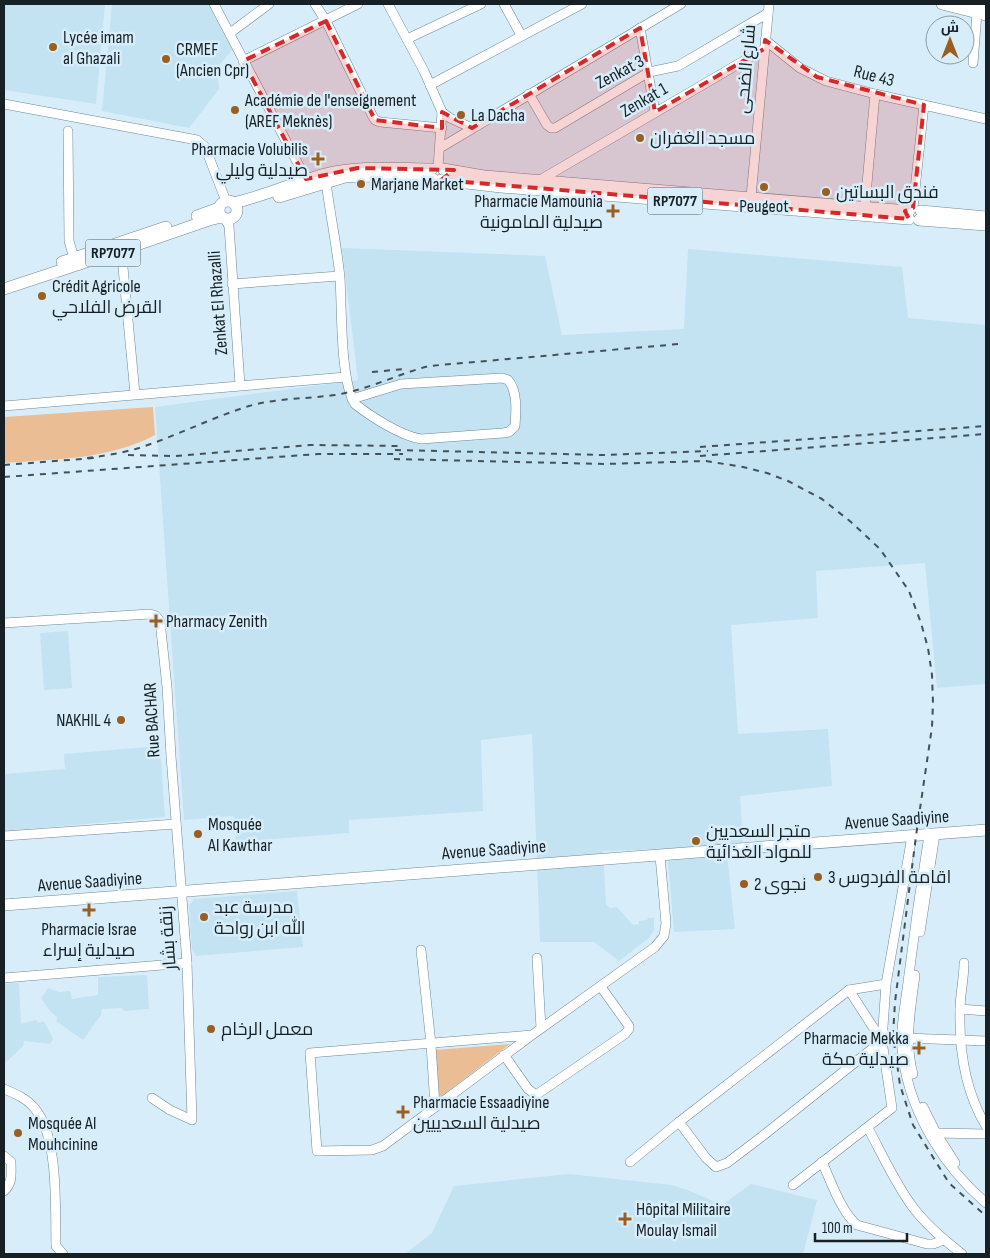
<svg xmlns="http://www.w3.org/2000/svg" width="990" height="1258" viewBox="0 0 990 1258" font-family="'Sofia Sans Condensed',Cairo,sans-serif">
<rect width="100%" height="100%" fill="#d7eefa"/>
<g fill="#c3e2f2">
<path d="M4,4H105L96,104L4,90Z"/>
<path d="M112,4H208L232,50L217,68L219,89L189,128L102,111Z"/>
<path d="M342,248L545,256L562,335L684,329L688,249L902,267L908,318L986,325V684L937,688L925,563L816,571L818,618L731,625L738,734L828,729L832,786L740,796L743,842L726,845L735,929L674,932L667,849L603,851L606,904L610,908L617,907L633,925L639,924V921L647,920L648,918H654V930L649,938L619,961L594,942H540L532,734L481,740L483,811L349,820V833L236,842L234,816L184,820L155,407L358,380Z"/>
<path d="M68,631L72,688L44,690L40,633Z"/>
<path d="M160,746L165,817L4,831V774L65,769L64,754Z"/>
<path d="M297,891L303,947L196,956L192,950L189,906L194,899Z"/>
<path d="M147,975L149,1009L124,1011L122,1008L102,1009L101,1015L83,1040L56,1021L58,1018L50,1011L41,998L48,988L59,992L70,991L72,999L98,995V977Z"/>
<path d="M19,983L21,1024L36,1020L38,1023L44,1021L53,1039L50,1044L24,1041L23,1046L4,1064V984Z"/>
<path d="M569,1174L672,1185L690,1191L722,1205L751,1184L817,1200L803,1254H405L432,1233L454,1186Z"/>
</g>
<g fill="#ebbd94">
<path d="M153,407L155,435C108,460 55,459 4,463V417Z"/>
<path d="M510,1044L439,1098L435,1050Z"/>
</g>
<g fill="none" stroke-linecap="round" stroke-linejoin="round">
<g stroke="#718691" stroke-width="10">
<g id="minor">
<path d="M214,4L306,179"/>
<path d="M315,4L326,21L372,115L375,120L380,122L442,128"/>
<path d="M388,4L424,71L442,112L438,167"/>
<path d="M504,4L521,35"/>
<path d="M640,28L655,112"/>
<path d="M230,33L269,4"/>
<path d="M407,39L481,4"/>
<path d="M765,40L800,68L826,81L875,94L986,119"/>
<path d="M243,61L358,4"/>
<path d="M973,63L977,13"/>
<path d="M430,85L582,4"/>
<path d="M529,94L547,125L551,128H555L649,72L678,66L768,13"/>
<path d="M4,104L197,140L205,147L224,196"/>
<path d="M442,112L450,118L472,128"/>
<path d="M68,131L69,241L74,258"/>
<path d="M440,148L681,4"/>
<path d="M540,180L764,49"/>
<path d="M326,182C330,214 337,246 340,278C342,308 340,381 355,404C370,416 401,436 421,439L503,433L509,432L515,426C516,413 518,391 508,380L502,378L401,384L352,399"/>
<path d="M751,197L769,4"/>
<path d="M865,206L875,94"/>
<path d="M913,208L924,105"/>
<path d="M225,219L229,226L240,385"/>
<path d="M119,251L122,257L135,394"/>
<path d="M232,284L339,276"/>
<path d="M4,406L346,377"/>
<path d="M4,623L150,614L156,616L160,621L167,687L171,756L187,963L192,1120L170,1110L152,1098"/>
<path d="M929,835C921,884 914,933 908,982C905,1007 899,1033 903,1058C911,1114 944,1167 986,1203"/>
<path d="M4,836L176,824"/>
<path d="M920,932L935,834"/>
<path d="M421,950L431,1044L435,1107"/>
<path d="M537,958L541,1028"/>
<path d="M964,963C964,979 960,994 960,1010C959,1050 965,1091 986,1126"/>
<path d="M4,978L187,963"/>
<path d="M960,1009L986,1011"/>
<path d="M532,1035L310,1053L317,1151L372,1150L383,1146L532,1035L655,947L664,936L666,923L660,856"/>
<path d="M905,1038L986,1041"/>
<path d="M504,1055L528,1089L536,1095L625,1034L629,1029V1026L601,987"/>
<path d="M913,1074C904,1042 911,1006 915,975"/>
<path d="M4,1089C16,1094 28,1099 36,1110C59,1140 55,1209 56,1246L63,1254"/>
<path d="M923,1107L936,1133L955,1163"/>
<path d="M679,1122L706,1158L716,1167L727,1163L760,1138L882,1041L849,990"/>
<path d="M868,1128C882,1154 894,1181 912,1206C925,1224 944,1240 962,1254"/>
<path d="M936,1133L986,1134"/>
<path d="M4,1156L11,1162C11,1173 13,1183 4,1191"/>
<path d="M630,1162L679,1122L849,990L886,984"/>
<path d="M822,1162C831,1181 841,1212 857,1225L927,1244H933L944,1240"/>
<path d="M793,1185L892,1108L882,1041L886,984L912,836"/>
</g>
</g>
<g stroke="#718691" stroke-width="12">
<g id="major">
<path d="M942,4L986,15"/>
<path d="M974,4L986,7"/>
<path d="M443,169L484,176L909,211"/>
<path d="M441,180L501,187L909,219"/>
<path d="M279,197L345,177L372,176L433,179"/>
<circle cx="228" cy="210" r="9"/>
<path d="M233,203C265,196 294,182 325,174C360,165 397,169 432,169"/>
<path d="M921,211L986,217"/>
<path d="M197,216L219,208"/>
<path d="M919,220L986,225"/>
<path d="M62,262L166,227"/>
<path d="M4,289L119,251L209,220L222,217"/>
<path d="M4,905L986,830"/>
</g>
</g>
<use href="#minor" stroke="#fff" stroke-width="9"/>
<use href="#major" stroke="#fff" stroke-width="11"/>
<g stroke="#445157" stroke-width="2" stroke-dasharray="6 6" stroke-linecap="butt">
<path d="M372,372L405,369"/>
<path d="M700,447L986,426"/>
<path d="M395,450L604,455L708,451"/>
<path d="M128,455L175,456L310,445L403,446"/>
<path d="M700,456L986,434"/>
<path d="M87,458C104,456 122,453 139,448C176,436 211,418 249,406C277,398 306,399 335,395C367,390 398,374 429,366L679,344"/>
<path d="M394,459L605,464L706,461L743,467L767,473L788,481L822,499L851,522L880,549L909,591L921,623L928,648L932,675L933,703L932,727L916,836L895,1002L893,1035L900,1085L913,1125L949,1183L986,1216"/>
<path d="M4,465L94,458"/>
<path d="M4,477L318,454H403"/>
</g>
</g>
<path fill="#d62828" fill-opacity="0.2" stroke="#d62828" stroke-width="4" stroke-dasharray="10 6" stroke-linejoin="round" d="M326,21L375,120L442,128V112L472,128L640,28L655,112L764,49L765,40L817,77L924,105L913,208L905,211L909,219L441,180L454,170L358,168L306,179L243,61Z"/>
<g fill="#9a5e20" stroke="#d7eefa" stroke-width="2">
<circle cx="53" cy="47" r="5"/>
<circle cx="166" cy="59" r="5"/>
<circle cx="235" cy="110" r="5"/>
<circle cx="461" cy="115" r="5"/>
<circle cx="640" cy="138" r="5"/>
<path d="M315.5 151.5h5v5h5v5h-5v5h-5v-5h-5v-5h5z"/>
<circle cx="361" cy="184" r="5"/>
<circle cx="764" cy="187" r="5"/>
<circle cx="826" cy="192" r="5"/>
<path d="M610.5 203.5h5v5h5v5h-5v5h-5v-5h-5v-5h5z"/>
<circle cx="42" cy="296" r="5"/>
<path d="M153.5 613.5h5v5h5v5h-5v5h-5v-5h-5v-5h5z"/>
<circle cx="121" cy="720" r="5"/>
<circle cx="198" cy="834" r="5"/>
<circle cx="696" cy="841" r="5"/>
<circle cx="818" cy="877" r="5"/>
<circle cx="744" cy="884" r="5"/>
<path d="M86.5 902.5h5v5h5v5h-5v5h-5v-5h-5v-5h5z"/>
<circle cx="204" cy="917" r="5"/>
<circle cx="211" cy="1029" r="5"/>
<path d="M916.5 1040.5h5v5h5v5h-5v5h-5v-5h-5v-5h5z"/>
<path d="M400.5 1104.5h5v5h5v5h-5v5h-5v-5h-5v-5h5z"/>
<circle cx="18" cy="1133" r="5"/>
<path d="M622.5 1211.5h5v5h5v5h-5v5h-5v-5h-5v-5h5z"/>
</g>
<g text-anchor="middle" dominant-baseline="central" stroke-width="5" stroke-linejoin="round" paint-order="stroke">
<g fill="#d7eefa" stroke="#515e64" stroke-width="1">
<rect x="647.5" y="187.5" width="55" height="27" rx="4"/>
<rect x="85.5" y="239.5" width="55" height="27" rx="4"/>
</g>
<g font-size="16" font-weight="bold" fill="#172024">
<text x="675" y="201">RP7077</text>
<text x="113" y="253">RP7077</text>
</g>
<g font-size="18" fill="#172024" stroke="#d7eefa" text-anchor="start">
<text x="63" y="37">Lycée imam<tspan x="63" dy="21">al Ghazali</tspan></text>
<text x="176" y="49">CRMEF<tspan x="176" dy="21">(Ancien Cpr)</tspan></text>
<text x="245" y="100">Académie de l'enseignement<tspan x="245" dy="21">(AREF Meknès)</tspan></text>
<text x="471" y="115">La Dacha</text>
<text x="650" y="138">مسجد الغفران</text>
<text x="308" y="149" text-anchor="end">Pharmacie Volubilis<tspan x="308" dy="21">صيدلية وليلي</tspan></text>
<text x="371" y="184">Marjane Market</text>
<text x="836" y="192">فندق البساتين</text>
<text x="603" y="201" text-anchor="end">Pharmacie Mamounia<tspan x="603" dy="21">صيدلية المامونية</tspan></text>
<text x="764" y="206" text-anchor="middle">Peugeot</text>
<text x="52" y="286">Crédit Agricole<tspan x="52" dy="21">القرض الفلاحي</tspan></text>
<text x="166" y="621">Pharmacy Zenith</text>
<text x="111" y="720" text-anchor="end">NAKHIL 4</text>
<text x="208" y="824">Mosquée<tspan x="208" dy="21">Al Kawthar</tspan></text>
<text x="706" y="831">متجر السعديين<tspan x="706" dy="21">للمواد الغذائية</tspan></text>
<text x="828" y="877">اقامة الفردوس 3</text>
<text x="754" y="884">نجوى 2</text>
<text x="214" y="907">مدرسة عبد<tspan x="214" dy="21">الله ابن رواحة</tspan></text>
<text x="89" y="929" text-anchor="middle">Pharmacie Israe<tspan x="89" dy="21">صيدلية إسراء</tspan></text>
<text x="221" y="1029">معمل الرخام</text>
<text x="909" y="1038" text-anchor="end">Pharmacie Mekka<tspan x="909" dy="21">صيدلية مكة</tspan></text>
<text x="413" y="1102">Pharmacie Essaadiyine<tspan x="413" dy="21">صيدلية السعدييين</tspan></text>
<text x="28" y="1123">Mosquée Al<tspan x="28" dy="21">Mouhcinine</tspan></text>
<text x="636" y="1209">Hôpital Militaire<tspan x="636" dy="21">Moulay Ismail</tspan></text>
</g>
<g font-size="18" fill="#172024" stroke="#d7eefa">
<text transform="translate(746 69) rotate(-85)">شارع الضحى</text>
<text transform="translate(620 72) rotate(-28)">Zenkat 3</text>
<text transform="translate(874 76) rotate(14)">Rue 43</text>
<text transform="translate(644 100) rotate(-30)">Zenkat 1</text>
<text transform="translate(218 303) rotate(-94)">Zenkat El Rhazalli</text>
<text transform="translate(152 720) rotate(-93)">Rue BACHAR</text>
<text transform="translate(897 820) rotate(-4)">Avenue Saadiyine</text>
<text transform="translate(494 850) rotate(-4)">Avenue Saadiyine</text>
<text transform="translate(90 882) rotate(-4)">Avenue Saadiyine</text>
<text transform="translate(168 938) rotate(-94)">زنقة بشار</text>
</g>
</g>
<rect width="990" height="1258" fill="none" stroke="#172024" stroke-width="10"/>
<g transform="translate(950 40)"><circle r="24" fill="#d7eefa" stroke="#8a9ca4"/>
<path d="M0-4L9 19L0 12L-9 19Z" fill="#9a5e20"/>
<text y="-8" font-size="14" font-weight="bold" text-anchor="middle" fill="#172024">ش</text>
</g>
<path d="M815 1233v8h92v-8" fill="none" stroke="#172024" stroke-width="2.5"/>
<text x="822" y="1233" font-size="15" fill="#172024" stroke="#d7eefa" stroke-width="4" paint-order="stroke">100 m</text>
</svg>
